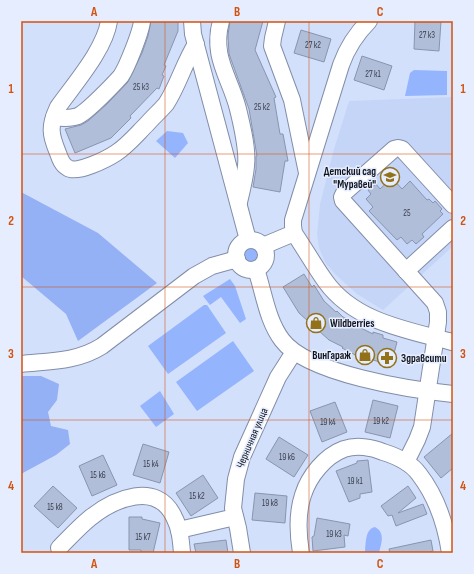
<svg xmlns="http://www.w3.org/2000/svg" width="474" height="574" viewBox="0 0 474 574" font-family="'Sofia Sans Condensed',sans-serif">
<rect width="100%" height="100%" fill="#d3e0fc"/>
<path fill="#c5d5f7" d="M453,97V246L383,310L357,294L335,274L325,262L319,248L317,234L320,204L334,149L349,101Z"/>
<g fill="#94b4fe">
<path d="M414,70L447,71V95L405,96L410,73Z"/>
<path d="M167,131L183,133L188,143L175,158L156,141Z"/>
<circle cx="251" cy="255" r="9"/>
<path d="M230,279L235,286L246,319L240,323L221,297L210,305L203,296Z"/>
<path d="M204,305H207L226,333L168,374L148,346Z"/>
<path d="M233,341L254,371L197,411L176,382Z"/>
<path d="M160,391L174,414L156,427L140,406Z"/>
<path d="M375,527C386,533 381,544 379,553H366L365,551C366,543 365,529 375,527Z"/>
</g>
<g fill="#94b1f5">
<path d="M21,192L98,233L157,283L78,341L66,314L21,276Z"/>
<path d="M21,376H41L59,384L57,400L48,412L51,426L68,430L70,444L56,455L21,474Z"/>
</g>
<g fill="#b1bed9" stroke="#8995af">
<path d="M151,21H178V31L164,65L166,66L162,75L164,76L159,89L157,88L130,116L131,118L111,138L75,153L65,129L81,125L88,121L107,104L128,82L142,53L148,36Z"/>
<path d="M230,21H263L255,50L276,97L274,98L280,134H283L288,161H285L280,192L253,187L256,169V156H257L249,109L229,54L228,35Z"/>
<path d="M415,21H441L439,51L414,49Z"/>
<path d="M301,30L331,39L324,62L294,53Z"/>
<path d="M362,56L392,66L384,90L354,80Z"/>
<path d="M392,178L402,189L410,181L427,200L429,199L433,203L435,201L442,209L440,211L443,214L422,234L424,237L416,244L412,240L407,244L401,237L397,240L369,211L373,207L366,199L371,194L368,190L376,184L380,189Z"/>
<path d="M304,274L312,287L314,285L324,301L336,312L337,311L343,317L352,321L351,323L373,334V332L383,335V338L397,342L391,365L362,357L361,358L342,348L343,347L329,340L299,313L283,287Z"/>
<path d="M373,400L398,406L390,438L365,432Z"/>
<path d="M335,402L347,432L322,442L310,411Z"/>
<path d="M453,433V468L441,478L424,457Z"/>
<path d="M279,437L308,455L294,477L266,459Z"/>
<path d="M143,444L169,452L160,483L133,475Z"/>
<path d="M103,455L117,485L92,496L79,466Z"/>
<path d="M368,460L372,492L360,494V498L349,502L336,471L357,463V461Z"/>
<path d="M203,475L218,498L191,516L176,493Z"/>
<path d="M53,486L77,508L58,528L34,506Z"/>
<path d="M408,486L416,498L398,513L423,504L427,514L396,526L392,515L388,516L381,506Z"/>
<path d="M255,493L287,496L285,523L252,520Z"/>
<path d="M129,517H142V519L160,523L153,553H141V550H129Z"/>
<path d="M317,518L350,524L348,536L344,535L345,547L313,551L312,537L314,536Z"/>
<path d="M226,540L228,553H196L194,544Z"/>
<path d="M431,540L433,551L430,552V553H390L389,549Z"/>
</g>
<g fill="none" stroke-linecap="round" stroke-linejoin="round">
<g stroke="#828ea8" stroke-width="18">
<g id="minor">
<path d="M109,21C105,49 75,83 58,107C49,126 50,134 58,153C60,159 62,165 68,168C77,174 107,159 116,153C127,146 137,134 147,124C153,117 160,111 166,104C178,86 184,63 196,44"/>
<path d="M192,21L193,34L248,240"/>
<path d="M221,21C211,57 230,77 238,109C242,126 248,149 246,166C245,178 242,190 239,202"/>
<path d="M277,21L273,38L272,46L292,100L307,173"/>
<path d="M369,21C356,34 347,48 341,65L293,220V226L294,233C305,249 315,267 326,282C355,322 408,330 452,342"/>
<path d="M54,117C61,118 70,119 78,116C87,112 114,84 121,76C127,67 141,32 142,21"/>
<circle cx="251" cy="255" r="15"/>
<path d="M263,246L294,233"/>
<path d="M256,269C264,293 267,320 282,340C307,374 412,390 453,394"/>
<path d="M406,271L453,228"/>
<path d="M21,364C49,361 77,362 102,346L194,276L212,266L237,259"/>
<path d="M406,462L417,440L422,427L438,322V312L435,303L343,201L342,197L344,193L394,149L398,148L402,149L453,205"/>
<path d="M179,530L235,517"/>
<path d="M59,548C69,538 79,527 90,518C114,499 157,480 174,517C180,528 181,541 182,553"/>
<path d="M242,553L238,528L233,508L236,479L242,457L278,377L294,352"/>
<path d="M301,553C298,535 297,513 303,495C309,476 325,456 344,449C356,445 372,447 383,452C396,456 411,463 419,474C436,496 446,526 450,553"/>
</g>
</g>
<use href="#minor" stroke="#fff" stroke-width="16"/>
</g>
<path fill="none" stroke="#d2520e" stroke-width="1" stroke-opacity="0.55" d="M165,21V553M309,21V553M21,154H453M21,287H453M21,420H453"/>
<defs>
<g id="school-ring" transform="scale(1)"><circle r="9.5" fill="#e5edfe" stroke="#937119" stroke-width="1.5"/><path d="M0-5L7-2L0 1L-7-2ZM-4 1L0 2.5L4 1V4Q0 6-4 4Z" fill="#937119"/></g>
<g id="shop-ring" transform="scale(1)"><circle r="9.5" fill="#e5edfe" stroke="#937119" stroke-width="1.5"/><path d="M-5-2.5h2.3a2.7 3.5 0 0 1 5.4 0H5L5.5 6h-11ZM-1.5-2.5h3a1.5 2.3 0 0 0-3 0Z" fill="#937119"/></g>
<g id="pharmacy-ring" transform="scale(1)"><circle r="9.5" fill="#e5edfe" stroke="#937119" stroke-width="1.5"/><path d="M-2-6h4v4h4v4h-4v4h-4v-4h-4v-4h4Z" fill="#937119"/></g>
</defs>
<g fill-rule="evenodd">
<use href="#school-ring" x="390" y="177"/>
<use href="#shop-ring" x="316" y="323"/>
<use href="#shop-ring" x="365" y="355"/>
<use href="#pharmacy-ring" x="387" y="358"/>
</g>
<g text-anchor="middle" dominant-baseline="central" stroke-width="3" stroke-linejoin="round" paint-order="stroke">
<g font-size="9" fill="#383e4d">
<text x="427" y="35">27 к3</text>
<text x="313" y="45">27 к2</text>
<text x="373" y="74">27 к1</text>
<text x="141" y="87">25 к3</text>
<text x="262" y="107">25 к2</text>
<text x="407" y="213">25</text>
<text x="381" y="421">19 к2</text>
<text x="328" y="422">19 к4</text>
<text x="287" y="457">19 к6</text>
<text x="151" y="464">15 к4</text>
<text x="98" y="475">15 к6</text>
<text x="355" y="481">19 к1</text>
<text x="197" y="496">15 к2</text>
<text x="270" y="503">19 к8</text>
<text x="55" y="507">15 к8</text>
<text x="334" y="534">19 к3</text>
<text x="143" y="537">15 к7</text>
</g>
<g font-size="11" font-weight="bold" fill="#10141e" stroke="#e5edfe" text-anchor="end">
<text x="376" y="171">Детский сад<tspan x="376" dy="13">"Муравей"</tspan></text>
<text x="330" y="323" text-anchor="start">Wildberries</text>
<text x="351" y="355">ВинГараж</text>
<text x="401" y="358" text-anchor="start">Здравсити</text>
</g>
<g font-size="11" fill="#10141e" stroke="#e5edfe">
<text transform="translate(252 438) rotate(-67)">Черничная улица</text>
</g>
</g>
<rect width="474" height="574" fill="none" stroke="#e5edfe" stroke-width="44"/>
<rect x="22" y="22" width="430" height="530" fill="none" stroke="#d2520e" stroke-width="1.5"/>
<g font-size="13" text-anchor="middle" font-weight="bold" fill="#d2520e">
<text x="94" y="16">A</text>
<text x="237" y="16">B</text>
<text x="380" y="16">C</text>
<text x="11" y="93">1</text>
<text x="463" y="93">1</text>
<text x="11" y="225">2</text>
<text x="463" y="225">2</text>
<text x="11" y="358">3</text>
<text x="463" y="358">3</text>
<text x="11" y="490">4</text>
<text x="463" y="490">4</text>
<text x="94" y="568">A</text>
<text x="237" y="568">B</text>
<text x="380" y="568">C</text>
</g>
</svg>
